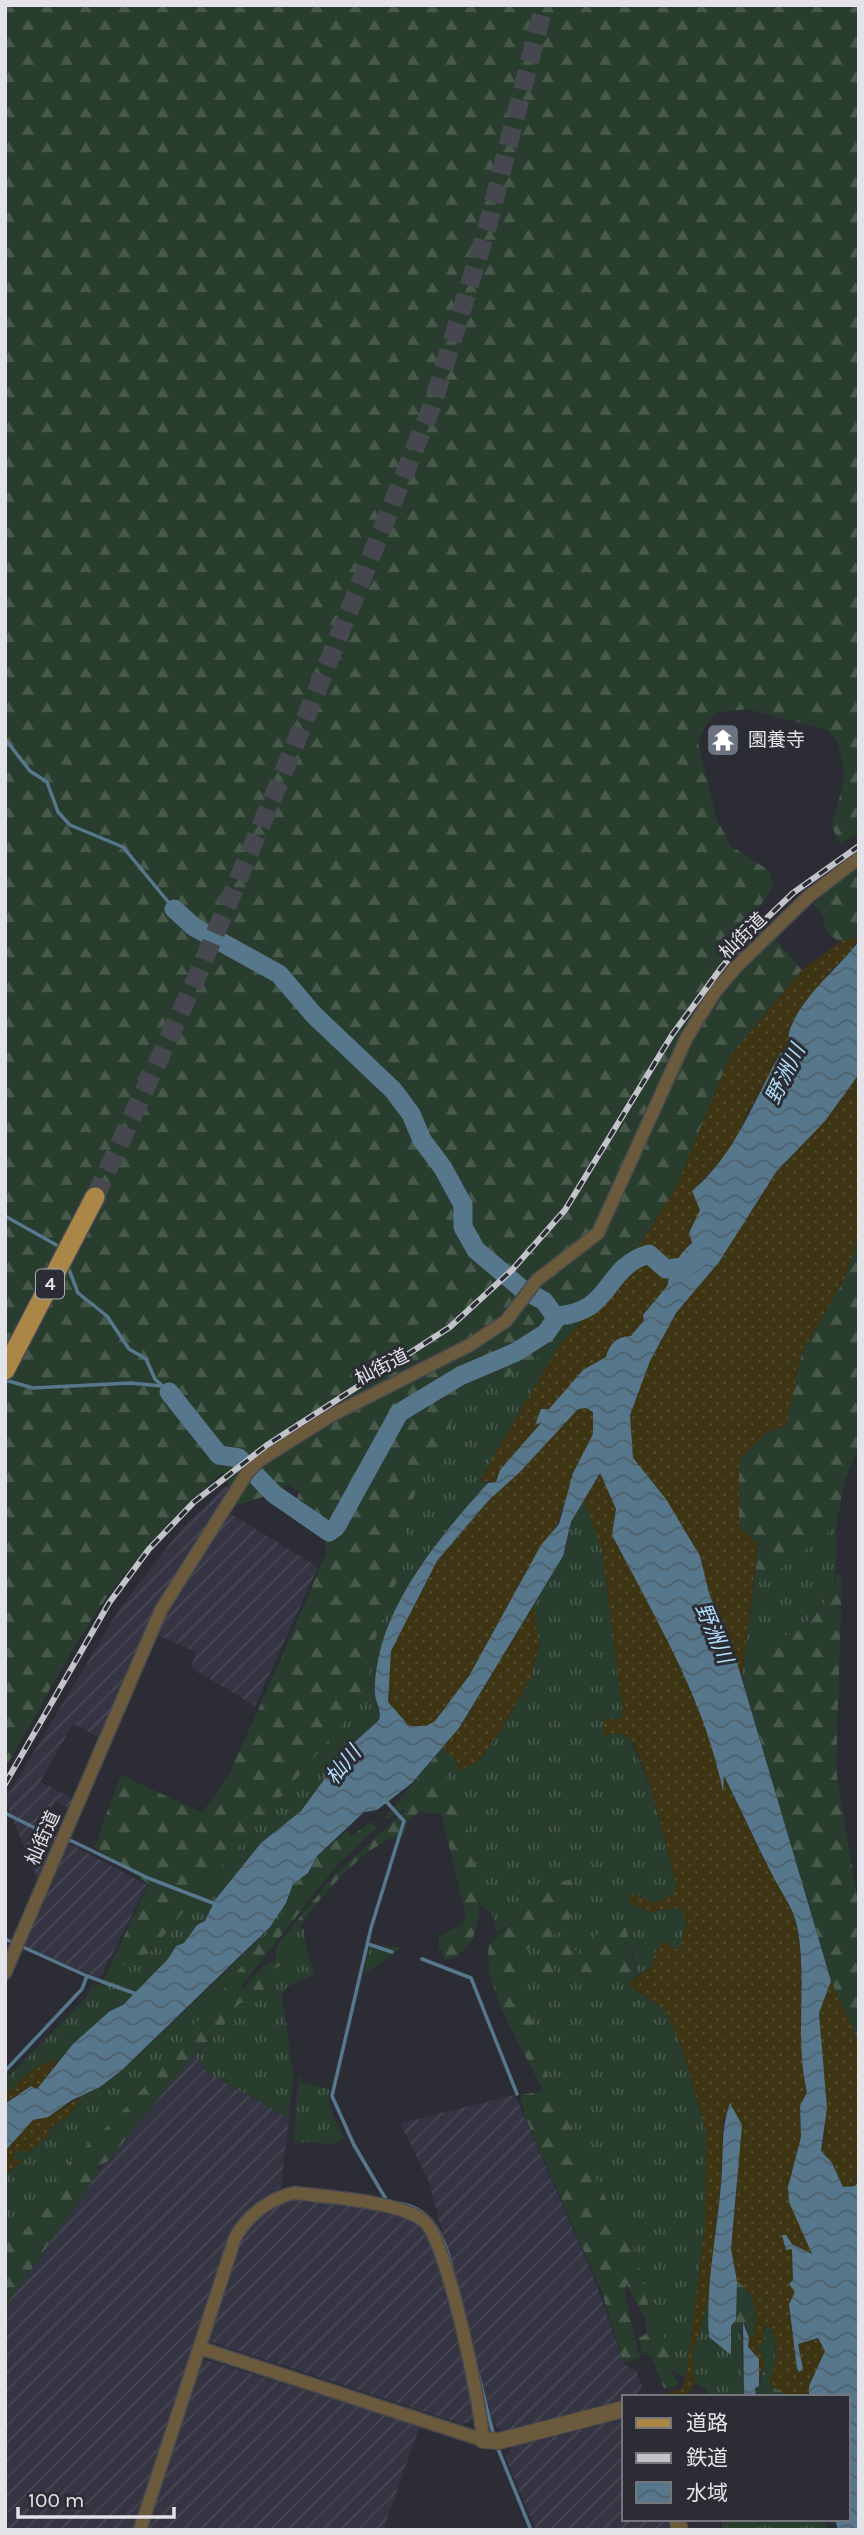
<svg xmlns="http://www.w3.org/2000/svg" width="864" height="2535" viewBox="0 0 864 2535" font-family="Karla,'Noto Sans JP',sans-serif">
<defs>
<pattern id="industrial-furrows" width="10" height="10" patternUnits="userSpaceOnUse" patternTransform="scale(1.75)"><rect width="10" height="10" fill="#343442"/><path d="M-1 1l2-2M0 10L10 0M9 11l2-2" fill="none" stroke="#484854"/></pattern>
<pattern id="grass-tufts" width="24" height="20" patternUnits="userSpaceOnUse" patternTransform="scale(1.75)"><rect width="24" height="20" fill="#283d2d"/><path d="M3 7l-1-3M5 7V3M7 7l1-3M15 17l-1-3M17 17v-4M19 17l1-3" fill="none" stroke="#47594b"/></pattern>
<pattern id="forest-firs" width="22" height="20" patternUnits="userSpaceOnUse" patternTransform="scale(1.75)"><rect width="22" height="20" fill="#283d2d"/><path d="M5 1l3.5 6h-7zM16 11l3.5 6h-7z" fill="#47594b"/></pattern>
<pattern id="sand-dots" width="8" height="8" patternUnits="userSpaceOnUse" patternTransform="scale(1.75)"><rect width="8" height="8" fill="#3c3413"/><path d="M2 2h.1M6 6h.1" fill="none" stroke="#4f482a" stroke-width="1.8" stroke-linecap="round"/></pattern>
<pattern id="water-waves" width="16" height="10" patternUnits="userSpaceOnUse" patternTransform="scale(1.75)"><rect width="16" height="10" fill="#57788c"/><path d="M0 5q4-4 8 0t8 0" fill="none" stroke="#4e616c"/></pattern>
</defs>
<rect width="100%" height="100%" fill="#2c2c34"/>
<g fill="url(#industrial-furrows)">
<path d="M226,1486L230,1490L157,1610L103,1740L73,1724L40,1782L76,1800L72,1810L56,1801L38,1831L58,1841L39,1883L5,1800L120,1608L183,1527Z"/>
<path d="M226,1511L318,1567L255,1706L191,1668L196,1652L155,1634L164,1611Z"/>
<path d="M67,1842L147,1885L100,1979L21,1945Z"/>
<path d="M194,2055L208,2073L289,2118L281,2187L240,2218L230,2233L137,2530H5V2307L100,2170Z"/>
<path d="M515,2095L595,2280L624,2364L636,2370L642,2385L637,2397H624V2402L504,2434L493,2423L429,2182L400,2123Z"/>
<path d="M303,2198L400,2215L426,2230L431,2239L478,2412L471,2421L462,2424L208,2341L241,2238L252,2221L284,2200Z"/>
<path d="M207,2360L420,2426L383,2530H146L200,2364Z"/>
<path d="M624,2416V2519H669L671,2530H536L505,2457L515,2444Z"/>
</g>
<g fill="url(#grass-tufts)">
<path d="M558,1347L480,1481L488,1483C447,1528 395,1590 380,1651C377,1664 374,1681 375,1694C376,1704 382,1710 379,1720L345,1751L301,1811L261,1843L215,1900L205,1921L197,1925L184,1944L123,2005L110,2011L60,2059L39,2065L5,2094V2080L86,1998L92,1984L100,1986L107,1972L149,1953L367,1695L373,1645L410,1546L402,1520L461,1402Z"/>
<path d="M584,1500L602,1550L623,1713L603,1736L620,1733L630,1739L652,1792L676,1886L673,1894L655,1903L633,1893L649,1912L681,1907L686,1924L679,1952H655L653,1965L637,1975L633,1950L606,1930L581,1944L582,1954L555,1955L551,1960L570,1958L574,1964L570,1972L592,1978L615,1975L632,1981L628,1985L665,2010L681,2046L706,2130L705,2222L686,2378L670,2370L675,2354C668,2342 657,2330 652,2317C641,2286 640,2243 616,2219L552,2090L513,1949H528L569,1926L574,1880C539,1883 543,1888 524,1912C517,1921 505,1926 497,1934L492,1914L480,1904L468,1834L439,1792L454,1765L452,1756L456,1761L501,1730L531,1677L539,1647L534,1605L567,1546L571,1522Z"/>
<path d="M836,1526C837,1587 839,1596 790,1636L771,1634L742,1678L755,1577L775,1573Z"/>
<path d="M286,1903L288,1907L167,2061L118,2116L69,2162L66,2176L15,2245L5,2239V2175L22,2161L11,2159L16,2151L68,2117L83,2095L100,2087L122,2070L222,1976L270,1927Z"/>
<path d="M298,1927L304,1928L306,1949L315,1974L287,1987L282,1995L293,2076L289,2118L208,2073L194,2055C222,2034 234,2003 258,1979C266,1971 280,1965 290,1959L288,1944Z"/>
<path d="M381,1945L401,1948L367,1973L364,1972L370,1946L392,1953L394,1951Z"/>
<path d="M298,2076L303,2083L329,2089V2106L344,2138L334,2144L294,2142Z"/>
<path d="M708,2302V2323L731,2354V2326L736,2327L741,2333L744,2397H707L706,2389L695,2384L693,2353Z"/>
<path d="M721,2519H823L827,2530H724Z"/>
</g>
<g fill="url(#forest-firs)">
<path d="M5,5H859V832L841,845L832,827L845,776L838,744L828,730L747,709L717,713L706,724L698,743L717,820L731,846L770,871L773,887L754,915L802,970L730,1056L676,1187L616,1283L558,1347L461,1403L402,1520L410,1546L373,1645L367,1695L149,1953L107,1972L149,1884L94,1847L121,1775L202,1813L229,1774L287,1646L326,1553V1523L293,1506L300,1491L287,1485L275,1493L237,1505L223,1472C186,1506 151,1540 120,1580C75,1637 43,1705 5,1768Z"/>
<path d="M859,865V936L840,942L826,932L823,916L813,904Z"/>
<path d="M859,1239V1444L845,1480L836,1526L775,1573L755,1577L758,1545L739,1526V1459L767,1432L786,1426L801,1355L844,1280Z"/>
<path d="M837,1574H842L836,1769L859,1909V2042L831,1981L742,1678L771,1634L790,1636C813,1618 831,1603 837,1574Z"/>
<path d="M443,1747L452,1756L454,1764L440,1791L458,1796C469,1836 506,1942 446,1960L439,1948V1936L462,1925L466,1915L441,1814L419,1812L406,1822L404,1836C369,1835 305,1914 288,1944L291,1959L259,1978L264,1989L257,2002L240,2003L230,2013L224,2026L194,2055L107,2162L94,2167L100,2170L5,2307V2239L15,2244L66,2176L69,2162L118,2116L167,2061L288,1907L286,1903L293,1884L308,1873L317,1856L347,1831L352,1836L370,1822L377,1827L337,1865L241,1986L243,1989L264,1965L276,1960V1947L333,1876L405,1811L403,1809L388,1819L386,1816Z"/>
<path d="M574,1879L569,1926L528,1949L513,1950L552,2090L616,2219C640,2243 641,2286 652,2317C657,2330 668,2343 675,2354L670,2370L677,2381L676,2387L664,2388L651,2355L642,2352L639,2338L646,2334V2320L626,2283L625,2297L640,2357L631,2362L623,2361L601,2290L526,2119L520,2095L543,2091C524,2049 482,1990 489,1944L523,1914L536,1892L551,1883Z"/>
<path d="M626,1928L637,1975L632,1981L615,1975L592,1978L570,1972L574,1964L570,1958L551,1960L556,1974L552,1979L542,1978L534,1963L545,1953L555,1955L551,1944L557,1937L581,1954V1944L606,1930Z"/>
<path d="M737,2281C758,2294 757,2313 754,2335L749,2338L746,2325L743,2323L741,2333L736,2327L731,2326L736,2320Z"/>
<path d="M768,2325L775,2333V2371L783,2397H756L755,2388L759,2386L765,2365L757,2346Z"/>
</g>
<g fill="url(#sand-dots)">
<path d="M859,936L850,954L829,972L748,1112L731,1150L692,1191L700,1210L689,1233L692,1243L667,1278L668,1285L643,1315L644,1320L631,1337C616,1337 610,1343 606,1357L583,1370L549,1409H541L535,1424L543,1420L500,1470L496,1482L479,1481L558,1347L616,1283L676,1187L730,1056L802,970L840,942Z"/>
<path d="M859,1074V1239L844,1280L801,1355L786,1426L767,1432L739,1460V1526L758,1545L742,1678L709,1593L700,1556L633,1458L630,1415L650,1361L676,1313L719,1262L776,1172L825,1121Z"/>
<path d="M586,1408L593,1412V1434L561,1511C558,1532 538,1552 527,1570C502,1613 470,1690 435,1721C427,1728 418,1726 409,1726L388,1702L391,1651L437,1561L489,1500L578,1409Z"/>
<path d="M600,1473L616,1509L612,1535C654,1616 704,1697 722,1787L723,1774C740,1809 756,1846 775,1880C784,1896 793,1909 797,1928C807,1983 794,2038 808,2092L800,2107L801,2137L788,2187L813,2256L792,2244L795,2292L789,2304L797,2369H803L798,2344L818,2338L825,2351L809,2386V2397H783L782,2392L768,2384C776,2368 781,2339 768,2325L764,2328V2342L757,2346C767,2362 766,2363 758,2381L759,2359L748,2347L749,2338L754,2335C757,2313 757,2294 737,2281L731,2249L738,2177L730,2104L723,2122L721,2182L708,2302L693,2353L695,2384L687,2395H658L681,2389L686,2378L705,2222L706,2130L681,2046L665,2010L628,1984L653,1965L655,1952L664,1941L679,1951L686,1924L680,1907L649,1912L628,1901L633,1893L655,1903L673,1894L676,1886C669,1858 646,1755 629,1738C622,1731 612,1734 603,1736L602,1726L606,1719H620L623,1713L602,1550L584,1500Z"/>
<path d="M534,1605L539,1647L531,1677L501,1730L478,1762L458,1771L456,1761L443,1747L459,1728Z"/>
<path d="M831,1981L859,2042V2180L855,2186L843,2187L832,2163L821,2151L825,2136L819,2013Z"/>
<path d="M60,2059L37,2089L31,2086L5,2104V2094L39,2065Z"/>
<path d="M83,2095L68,2117L50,2128L48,2136L28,2152L16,2151L12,2159L23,2161L5,2175V2151L16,2135L33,2120L48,2117Z"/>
</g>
<g fill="url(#water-waves)" fill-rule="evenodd">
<path d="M859,941V1074L825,1121L776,1172L719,1262L676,1313L650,1361L630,1415L633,1458L666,1499L700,1556L709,1593L736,1659L831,1981L819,2013L827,2108L821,2151L832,2163L843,2187L855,2186L859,2180V2530H838L835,2519H848V2397H809V2386L825,2351L818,2338L798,2344L803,2369L799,2372L797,2369L789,2304L795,2292L789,2284L793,2280L792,2249L786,2250L782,2235H786L792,2244L812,2254L789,2202L788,2187L801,2137L800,2106L807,2092C794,2037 808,1981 797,1926C793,1907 782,1894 774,1878C756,1844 741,1809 724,1776L723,1792C705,1700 655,1618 612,1535L616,1509L600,1473L571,1522L563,1556L459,1728L412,1783L377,1810L364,1812L317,1856L308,1873L293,1884L286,1903L270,1927L122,2070L100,2087L72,2100L48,2117L33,2120L5,2151V2104L31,2086L37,2089L73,2044L110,2011L123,2005L168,1959L176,1946L184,1943L197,1925L205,1921L215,1900L261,1843L301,1811L345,1751L379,1720C382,1710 376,1704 375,1694C374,1681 377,1664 380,1651C395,1590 447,1528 488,1483L496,1482L500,1470L541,1423L535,1425L541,1409H549L583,1370L606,1357C610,1343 616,1337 631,1336L644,1320L643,1315L668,1285C667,1273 682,1250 692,1243L689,1233L700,1210L692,1191C735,1155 753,1102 780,1054L788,1047C790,1041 788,1037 789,1032C802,995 836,971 859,941ZM586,1408L593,1412V1434L573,1473L559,1524L541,1545L469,1676L435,1721L426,1726H409L388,1702L391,1651L437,1561L489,1500L520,1472L578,1409Z"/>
<path d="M730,2103L742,2125L731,2249L737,2281L736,2320L731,2326V2355L709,2337C705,2286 717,2235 721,2184C724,2156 720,2130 730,2103Z"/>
<path d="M743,2322L749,2338L748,2347L759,2359V2386L755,2388L756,2397H744Z"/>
</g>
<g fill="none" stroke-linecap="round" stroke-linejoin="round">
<g stroke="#57788c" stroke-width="3.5">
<path d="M5,739L30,771L47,782L58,812L70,825L123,847L174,909"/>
<path d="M5,1216L60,1247"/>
<path d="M68,1267L78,1293L107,1316L129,1349L146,1359L155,1379L169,1392"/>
<path d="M5,1380L33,1388L130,1383L162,1386"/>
<path d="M384,1799L404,1821L371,1928L332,2096L354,2145L387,2201"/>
<path d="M5,1813L57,1839L72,1841L148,1878L218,1905"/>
<path d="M5,1939L87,1976L139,1995"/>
<path d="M368,1944L392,1952"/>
<path d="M422,1959L471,1978L517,2094"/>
<path d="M5,2071L82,1989L87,1976"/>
<path d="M398,2203C433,2208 444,2237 452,2267"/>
<path d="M478,2373L494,2437"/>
<path d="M496,2444L531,2530"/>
</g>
<g stroke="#57788c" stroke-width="19">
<path d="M174,909L194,927L279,974L313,1014L393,1090L411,1114L422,1140L443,1168L463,1205V1227L476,1250L522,1289L544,1301L555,1316C614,1313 602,1268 649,1254L666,1269L684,1267L699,1258"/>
<path d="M169,1392L219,1455L239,1458L274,1494L329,1532L336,1527L399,1413L460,1376L516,1352L546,1333L558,1316"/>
</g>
<path stroke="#47474f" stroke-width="19" stroke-dasharray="19 10" stroke-linecap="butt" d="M95,1197L196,979L284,771L432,406L487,228L544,5"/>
<g stroke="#494951" stroke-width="15">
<g id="minor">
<path d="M5,1973L161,1610L247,1473L260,1460L332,1415L470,1345L506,1321L537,1280L598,1233L687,1037L715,992L737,966L808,897L859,858"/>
<path d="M140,2530L235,2238C247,2215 271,2198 294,2193C327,2197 401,2201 425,2222C447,2241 481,2406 483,2440L200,2348"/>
</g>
</g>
<g stroke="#494951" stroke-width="18">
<g id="tertiary">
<path d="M483,2440L499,2441L624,2409"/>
<path d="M677,2519L680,2530"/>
</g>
</g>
<g stroke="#494951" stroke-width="22">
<path id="primary" d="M5,1370L95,1197"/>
</g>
<use href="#minor" stroke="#6c5a3d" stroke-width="12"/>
<use href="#tertiary" stroke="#6c5a3d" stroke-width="16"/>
<use href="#primary" stroke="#aa8647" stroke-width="19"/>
<g stroke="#c3c3ca" stroke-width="6">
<path id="rail" d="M5,1784L109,1603L149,1549L194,1502L267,1445L450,1327L512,1270L565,1210L672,1035L721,968L749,935L793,893L859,846"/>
</g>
<use href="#rail" stroke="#2c2c34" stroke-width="3.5" stroke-dasharray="10" stroke-linecap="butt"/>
</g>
<defs>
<g id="temple-square" transform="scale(1.75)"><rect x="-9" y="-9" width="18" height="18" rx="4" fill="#6b7280" stroke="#2c2c34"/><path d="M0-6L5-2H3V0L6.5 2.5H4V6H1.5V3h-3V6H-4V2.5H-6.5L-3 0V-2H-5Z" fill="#fff"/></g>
</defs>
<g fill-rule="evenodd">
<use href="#temple-square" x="723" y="740"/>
</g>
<g text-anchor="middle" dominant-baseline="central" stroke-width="6" stroke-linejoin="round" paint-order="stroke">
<rect fill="#2c2c34" stroke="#acacb3" stroke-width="2" x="36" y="1269.5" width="28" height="29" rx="5"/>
<g font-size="18" font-weight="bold" fill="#e3e3e9">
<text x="50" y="1284">4</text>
</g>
<g font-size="19" fill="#e3e3e9" stroke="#2c2c34" text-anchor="start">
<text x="748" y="740">園養寺</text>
</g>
<g font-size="19" fill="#e3e3e9" stroke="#2c2c34">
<text transform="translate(743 936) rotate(-44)">杣街道</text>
<text transform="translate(382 1367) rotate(-27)">杣街道</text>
<text transform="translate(43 1838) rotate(-66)">杣街道</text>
</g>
<g font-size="21" font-style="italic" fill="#aeddf9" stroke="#2c2c34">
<text transform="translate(785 1074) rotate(-64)">野洲川</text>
<text transform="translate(714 1633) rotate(67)">野洲川</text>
<text transform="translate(343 1765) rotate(-51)">杣川</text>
</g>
</g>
<rect width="864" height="2535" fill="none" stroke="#e3e3e9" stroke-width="14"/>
<rect x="622" y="2395" width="228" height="126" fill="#2c2c34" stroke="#75757c" stroke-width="2"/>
<rect x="636" y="2418" width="35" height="10" fill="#aa8647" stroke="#75757c" stroke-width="2"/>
<text x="686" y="2430" font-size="21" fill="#e3e3e9">道路</text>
<rect x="636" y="2453" width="35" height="10" fill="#c3c3ca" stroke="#75757c" stroke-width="2"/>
<text x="686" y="2465" font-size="21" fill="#e3e3e9">鉄道</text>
<rect x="636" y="2482" width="35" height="21" fill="url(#water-waves)" stroke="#75757c" stroke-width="2"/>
<text x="686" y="2500" font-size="21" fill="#e3e3e9">水域</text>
<path d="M18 2507v10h156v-10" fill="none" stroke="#e3e3e9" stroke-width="3.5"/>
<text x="28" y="2507" font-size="21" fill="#e3e3e9" stroke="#2c2c34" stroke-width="5" paint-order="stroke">100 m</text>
</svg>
